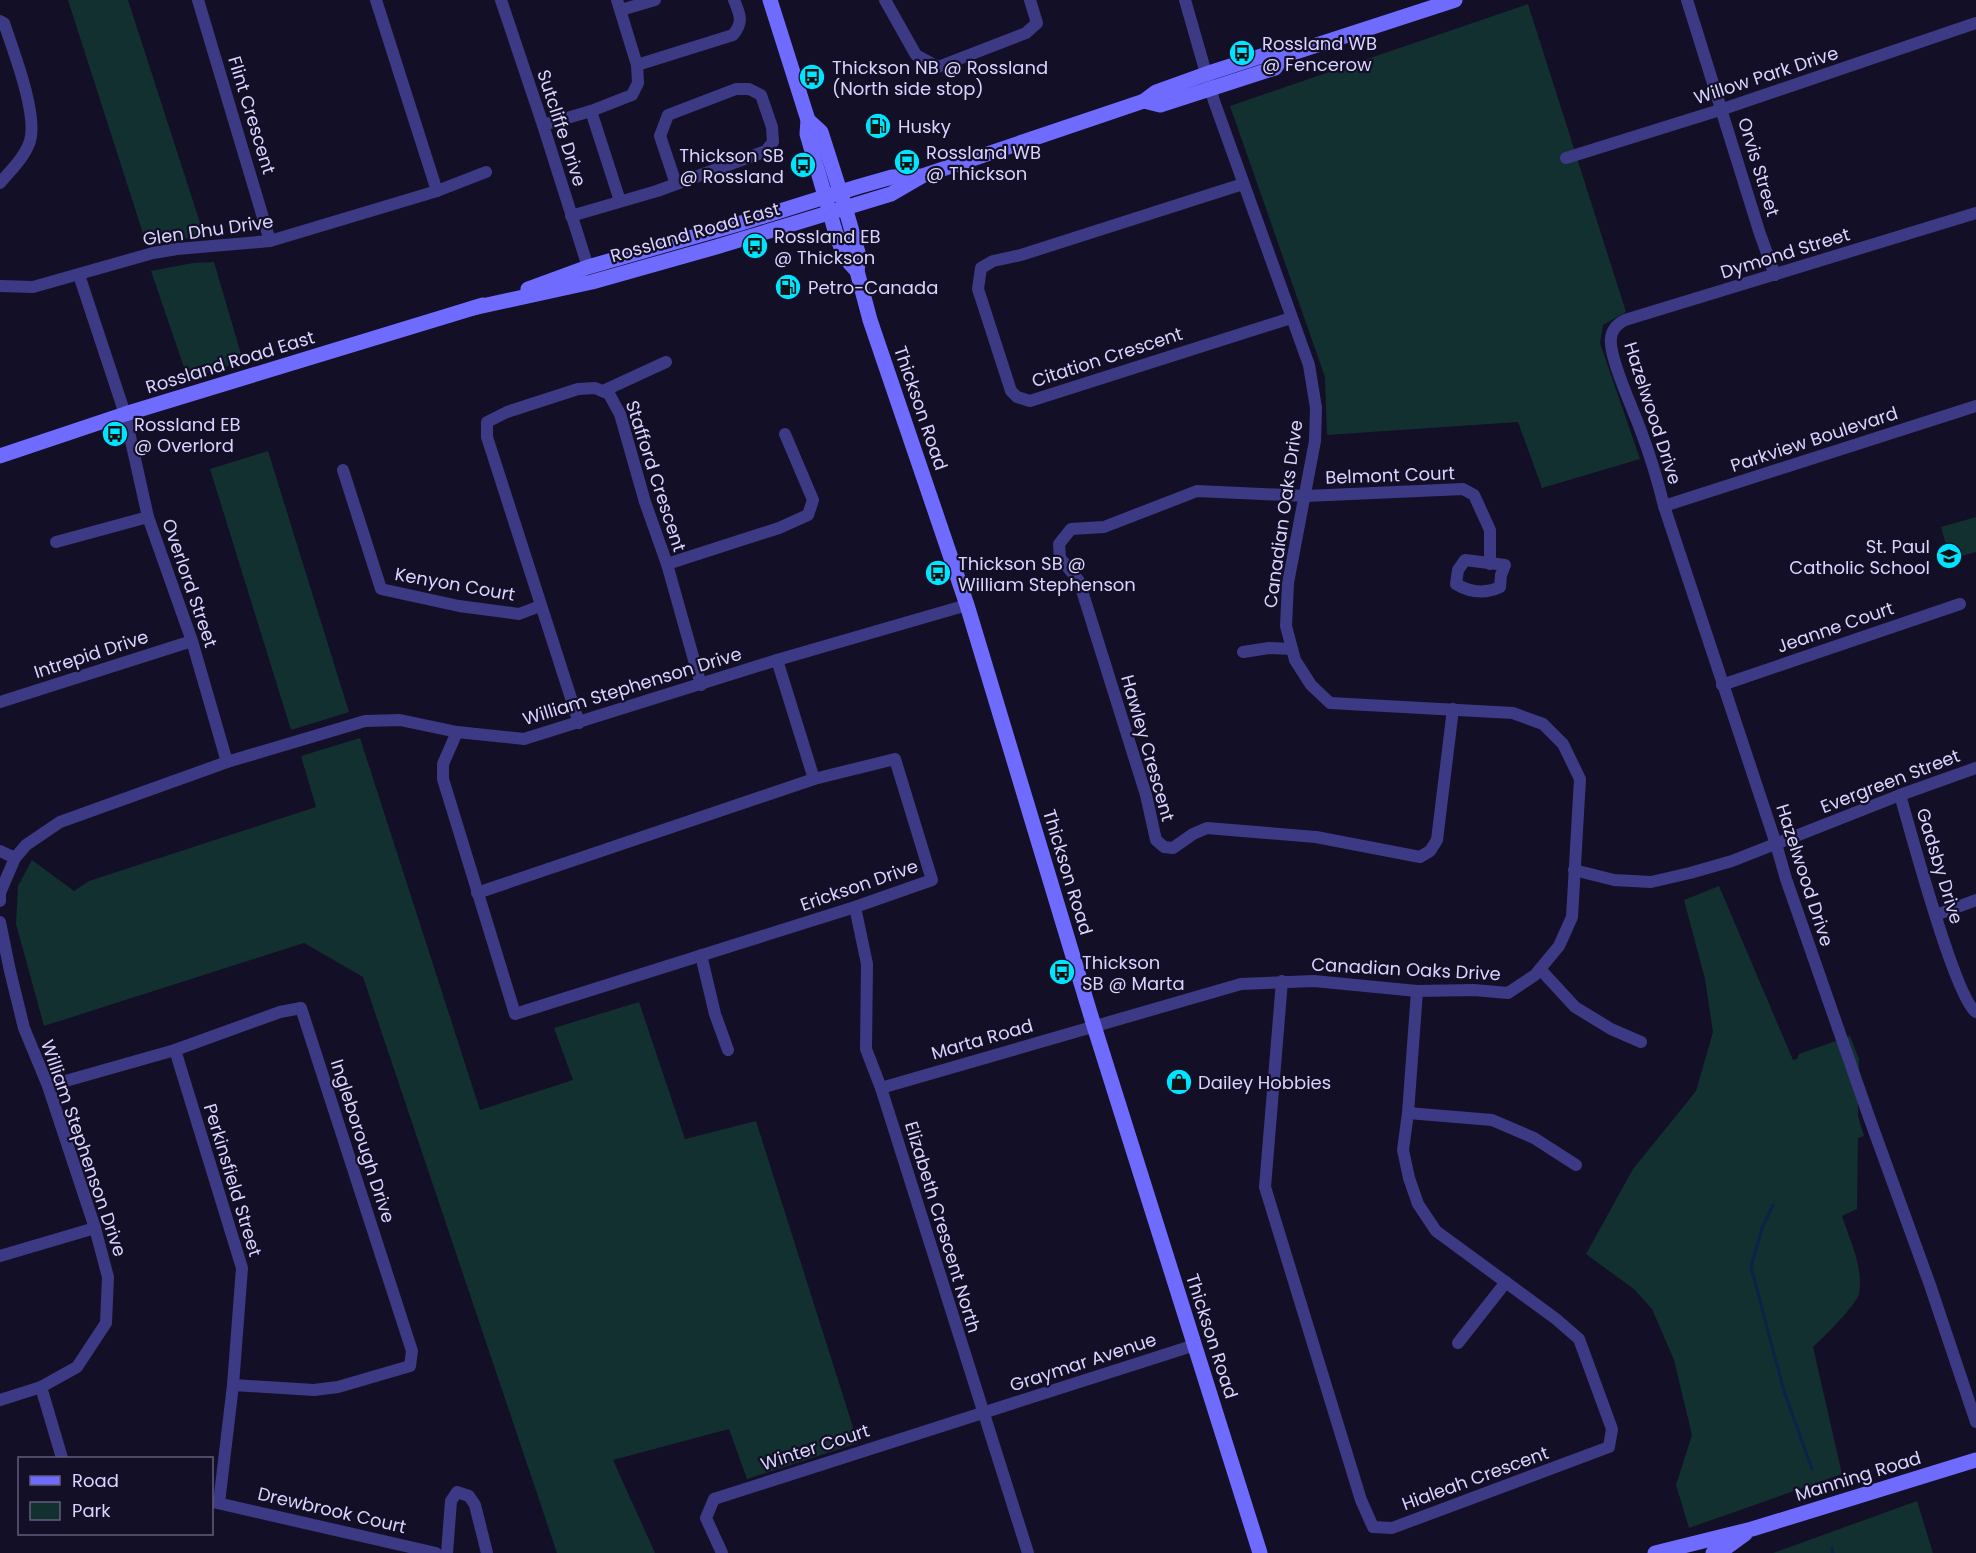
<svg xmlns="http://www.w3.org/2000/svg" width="1976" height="1553" viewBox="0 0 1976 1553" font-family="Poppins,sans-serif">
<rect width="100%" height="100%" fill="#130f26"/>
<g fill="#12302f">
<path d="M68,0H128L204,235L147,246Z"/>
<path d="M1528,4L1626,312L1603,325L1600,343L1640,459L1542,488L1518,422L1327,435L1325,377L1230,106Z"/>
<path d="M214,262L243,361L188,379L151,271L193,263Z"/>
<path d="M268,451L349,712L291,730L210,469Z"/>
<path d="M1976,517V552L1950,559L1941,527Z"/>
<path d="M360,738L480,1110L573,1080L554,1028L639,1002L685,1139L756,1121L858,1443L747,1479L729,1429L613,1460L655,1553H557L363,977L304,943L44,1026L16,924L18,886L32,860L74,891L89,881L316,807L301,756Z"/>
<path d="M1719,886L1793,1060L1797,1059L1799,1054L1850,1036L1859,1059L1858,1116L1864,1136L1858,1138L1857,1209L1842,1216C1850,1241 1864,1268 1859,1294C1856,1305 1823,1338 1813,1347L1842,1474L1689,1528L1676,1485L1692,1435L1674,1360L1652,1309L1635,1290L1586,1254L1633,1169L1696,1091L1713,1032L1705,979L1684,900Z"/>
<path d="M1917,1501L1933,1553H1773Z"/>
</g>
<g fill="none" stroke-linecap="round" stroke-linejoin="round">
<g stroke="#0c2248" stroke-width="3">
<path d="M1773,1205L1762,1228L1751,1267L1784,1391L1812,1469"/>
<path d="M1832,1548L1833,1553"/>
</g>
<g stroke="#3d3a85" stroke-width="12">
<path d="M198,0L270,241"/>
<path d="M376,0L437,191"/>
<path d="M501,0L543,125L588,267"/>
<path d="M885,0L916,55L938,67L1026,33L1037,23L1030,0"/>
<path d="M1687,0L1760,234L1775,275"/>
<path d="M621,10L655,0"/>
<path d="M0,21L4,23C13,50 38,114 30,141C25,157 10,171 0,183"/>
<path d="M637,65L733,35C744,21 740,15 734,0"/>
<path d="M591,111L620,201"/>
<path d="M543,125L591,111L632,95L638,83L637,65L617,0"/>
<path d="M1566,158L1723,109L1976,23"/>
<path d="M1243,184L1021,255L993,261L981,268L978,289L1011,391L1017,397L1030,401L1291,318"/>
<path d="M1976,213L1625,320C1617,324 1612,329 1611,338C1608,356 1635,413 1642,434C1651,458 1658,482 1664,506L1776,844L1786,879L1869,1117L1930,1285L1976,1422"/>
<path d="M571,216L657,191L766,151L773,142L772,127L761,95L749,89H736L668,115L660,136L676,184"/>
<path d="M79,275L125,414L148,517L192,641L227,762"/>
<path d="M0,286L33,287L153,253L177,249L270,241L437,191L486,172"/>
<path d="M603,391L666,362"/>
<path d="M343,470L381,589L459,606L519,614L540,606"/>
<path d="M1664,506L1976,406"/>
<path d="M56,542L148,517"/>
<path d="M1465,560L1505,565L1501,575L1500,587C1485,594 1471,593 1456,584L1458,570Z"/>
<path d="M667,564L779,528L808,515L813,500L785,434"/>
<path d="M1243,652L1269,648L1292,649"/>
<path d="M777,660L814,779"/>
<path d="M1722,685L1960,604"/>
<path d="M0,702L192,641"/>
<path d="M1453,709L1437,840L1430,851L1420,857L1316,837L1207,828L1193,834L1173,848L1164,847L1156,840L1146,795L1079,581L1060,558L1059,544L1071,529L1104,527L1197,491L1306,496L1463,489L1474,495L1490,530V564"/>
<path d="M579,723L487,437V422L507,412L578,389L595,388L609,394L620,414L645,502L667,564L701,685"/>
<path d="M457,732L443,764V779L515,1014L855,907L932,880L895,759L814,779L477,893"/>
<path d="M1900,795C1910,829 1955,998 1976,1012"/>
<path d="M0,851L15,858"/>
<path d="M1574,870L1614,880L1651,882L1690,873L1732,861L1900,795L1976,768"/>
<path d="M0,901V893L15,858L26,845L60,822L227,762L365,721L400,720L457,732L524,739L777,660L967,605"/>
<path d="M855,907L867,964L866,1049L881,1088L1028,1553"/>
<path d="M1936,915L1976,900"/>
<path d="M0,922L10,971L24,1028L48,1086L95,1228L108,1277L106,1323L77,1367L41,1387L0,1400"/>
<path d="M701,955L715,1014L728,1050"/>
<path d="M1540,969L1575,1007L1611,1029L1641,1042"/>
<path d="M1282,981L1265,1187L1361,1500L1373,1527L1392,1528L1609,1447L1612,1429L1579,1339L1556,1319L1436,1231L1418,1204L1409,1178L1403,1150L1408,1113L1417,991"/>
<path d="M175,1050L242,1268L233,1385L219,1503"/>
<path d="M48,1086L175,1050L280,1012L301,1008L412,1351L410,1366L338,1387L314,1390L233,1385"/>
<path d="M881,1088L1241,984L1314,981L1417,991L1474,990L1508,993L1535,975L1559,946L1572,917L1580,779L1563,744L1543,724L1513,713L1330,703L1311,685L1295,660L1286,626L1288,583L1315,441L1316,408L1309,365L1214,101L1185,0"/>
<path d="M1408,1113L1492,1120L1534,1138L1576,1165"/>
<path d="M0,1256L95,1228"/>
<path d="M1458,1343L1506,1282"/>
<path d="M41,1387L62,1458"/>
<path d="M213,1502L436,1553"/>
<path d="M447,1553L451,1501L457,1492L469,1496L475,1505L487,1553"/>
<path d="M722,1553L706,1518L714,1499L1195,1345"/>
</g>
<g stroke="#6f6bff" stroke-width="15">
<path d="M770,0L808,120L807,134L836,234L845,258L857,271"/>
<path d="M1144,101L1160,105L1275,68L1283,56"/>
<path d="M808,120L821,132L845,207L859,256L857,271L870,320L967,605L1094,1026L1260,1553"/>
<path d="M528,289L588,267L738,224L857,187L892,177L919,176"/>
<path d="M473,308L592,282L716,247L891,194L922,176L1144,101L1156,92L1206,74L1271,53L1283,56L1455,0"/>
<path d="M0,456L125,414L483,305"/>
<path d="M1655,1553L1752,1529L1976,1460"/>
<path d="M1713,1553L1723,1550L1745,1534"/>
</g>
</g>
<defs>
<g id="bus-disc" transform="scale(1.35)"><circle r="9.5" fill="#00e5ff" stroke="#130f26"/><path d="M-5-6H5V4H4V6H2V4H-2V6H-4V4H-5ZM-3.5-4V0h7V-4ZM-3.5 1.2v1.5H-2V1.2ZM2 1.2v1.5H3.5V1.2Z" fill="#111"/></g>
<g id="fuel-disc" transform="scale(1.35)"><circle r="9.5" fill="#00e5ff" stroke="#130f26"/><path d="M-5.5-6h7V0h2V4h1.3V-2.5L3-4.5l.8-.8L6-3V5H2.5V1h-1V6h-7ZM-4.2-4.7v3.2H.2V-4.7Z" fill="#111"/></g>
<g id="school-disc" transform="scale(1.35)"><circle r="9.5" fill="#00e5ff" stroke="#130f26"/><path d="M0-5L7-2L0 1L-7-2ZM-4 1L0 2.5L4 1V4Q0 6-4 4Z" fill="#111"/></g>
<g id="shop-disc" transform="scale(1.35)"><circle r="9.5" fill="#00e5ff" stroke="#130f26"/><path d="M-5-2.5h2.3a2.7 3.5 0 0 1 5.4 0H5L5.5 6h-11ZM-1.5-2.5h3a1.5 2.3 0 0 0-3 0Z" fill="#111"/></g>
</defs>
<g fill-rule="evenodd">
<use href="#bus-disc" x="1242" y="53"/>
<use href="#bus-disc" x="812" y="77"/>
<use href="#fuel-disc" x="878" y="126"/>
<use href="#bus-disc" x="907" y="162"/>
<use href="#bus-disc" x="803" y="165"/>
<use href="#bus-disc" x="755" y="246"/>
<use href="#fuel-disc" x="788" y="287"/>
<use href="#bus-disc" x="115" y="434"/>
<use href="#school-disc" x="1949" y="556"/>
<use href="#bus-disc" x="938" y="573"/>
<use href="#bus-disc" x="1062" y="972"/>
<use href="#shop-disc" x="1179" y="1082"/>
</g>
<g text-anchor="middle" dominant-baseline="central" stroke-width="4.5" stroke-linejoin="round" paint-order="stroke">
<g font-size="18" fill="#d9d4ff" stroke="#130f26" text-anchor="start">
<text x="1262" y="43">Rossland WB<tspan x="1262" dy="21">@ Fencerow</tspan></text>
<text x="832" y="67">Thickson NB @ Rossland<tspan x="832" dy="21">(North side stop)</tspan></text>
<text x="898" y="126">Husky</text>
<text x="926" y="152">Rossland WB<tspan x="926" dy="21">@ Thickson</tspan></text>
<text x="784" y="155" text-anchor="end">Thickson SB<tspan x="784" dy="21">@ Rossland</tspan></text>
<text x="774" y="236">Rossland EB<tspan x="774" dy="21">@ Thickson</tspan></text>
<text x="808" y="287">Petro-Canada</text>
<text x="134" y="424">Rossland EB<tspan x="134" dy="21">@ Overlord</tspan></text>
<text x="1930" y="546" text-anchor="end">St. Paul<tspan x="1930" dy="21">Catholic School</tspan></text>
<text x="958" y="563">Thickson SB @<tspan x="958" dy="21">William Stephenson</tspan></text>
<text x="1082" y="962">Thickson<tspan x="1082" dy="21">SB @ Marta</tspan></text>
<text x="1198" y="1082">Dailey Hobbies</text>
</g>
<g font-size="18" fill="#d9d4ff" stroke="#130f26">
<text transform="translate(1766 75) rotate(-18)">Willow Park Drive</text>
<text transform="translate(252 115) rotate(73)">Flint Crescent</text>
<text transform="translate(562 128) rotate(72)">Sutcliffe Drive</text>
<text transform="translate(1759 167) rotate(73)">Orvis Street</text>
<text transform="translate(208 230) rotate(-8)">Glen Dhu Drive</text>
<text transform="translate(695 232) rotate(-16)">Rossland Road East</text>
<text transform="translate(1785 253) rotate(-17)">Dymond Street</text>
<text transform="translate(1107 357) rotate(-18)">Citation Crescent</text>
<text transform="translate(230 362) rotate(-17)">Rossland Road East</text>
<text transform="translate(921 408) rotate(71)">Thickson Road</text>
<text transform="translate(1653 413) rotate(72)">Hazelwood Drive</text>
<text transform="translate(1814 439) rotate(-18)">Parkview Boulevard</text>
<text transform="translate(1390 475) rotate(-2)">Belmont Court</text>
<text transform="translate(656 476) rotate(72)">Stafford Crescent</text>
<text transform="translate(1283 514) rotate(-82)">Canadian Oaks Drive</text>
<text transform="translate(190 583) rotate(71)">Overlord Street</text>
<text transform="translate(455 584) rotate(10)">Kenyon Court</text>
<text transform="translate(1835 627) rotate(-19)">Jeanne Court</text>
<text transform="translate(91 654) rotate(-18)">Intrepid Drive</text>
<text transform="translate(632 686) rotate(-17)">William Stephenson Drive</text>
<text transform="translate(1148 748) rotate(74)">Hawley Crescent</text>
<text transform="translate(1890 781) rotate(-21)">Evergreen Street</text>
<text transform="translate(1940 866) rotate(73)">Gadsby Drive</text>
<text transform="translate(1068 872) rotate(73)">Thickson Road</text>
<text transform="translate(1805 875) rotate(72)">Hazelwood Drive</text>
<text transform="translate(859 885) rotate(-19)">Erickson Drive</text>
<text transform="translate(1406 969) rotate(3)">Canadian Oaks Drive</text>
<text transform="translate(982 1039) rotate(-16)">Marta Road</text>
<text transform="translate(363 1141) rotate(72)">Ingleborough Drive</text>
<text transform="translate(84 1148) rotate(71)">William Stephenson Drive</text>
<text transform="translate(233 1180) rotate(73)">Perkinsfield Street</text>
<text transform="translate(943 1227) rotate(73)">Elizabeth Crescent North</text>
<text transform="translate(1212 1336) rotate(72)">Thickson Road</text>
<text transform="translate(1083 1362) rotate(-18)">Graymar Avenue</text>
<text transform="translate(815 1447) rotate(-18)">Winter Court</text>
<text transform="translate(1858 1476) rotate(-17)">Manning Road</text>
<text transform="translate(1475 1478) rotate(-20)">Hialeah Crescent</text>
<text transform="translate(332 1510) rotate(13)">Drewbrook Court</text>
</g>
</g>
<rect x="18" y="1457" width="195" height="78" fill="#130f26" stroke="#625e7d" stroke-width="1.5"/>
<rect x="30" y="1476" width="30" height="9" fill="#6f6bff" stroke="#625e7d" stroke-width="1.5"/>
<text x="72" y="1487" font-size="18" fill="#d9d4ff">Road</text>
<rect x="30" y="1502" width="30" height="18" fill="#12302f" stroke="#625e7d" stroke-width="1.5"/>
<text x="72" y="1517" font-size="18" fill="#d9d4ff">Park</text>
</svg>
